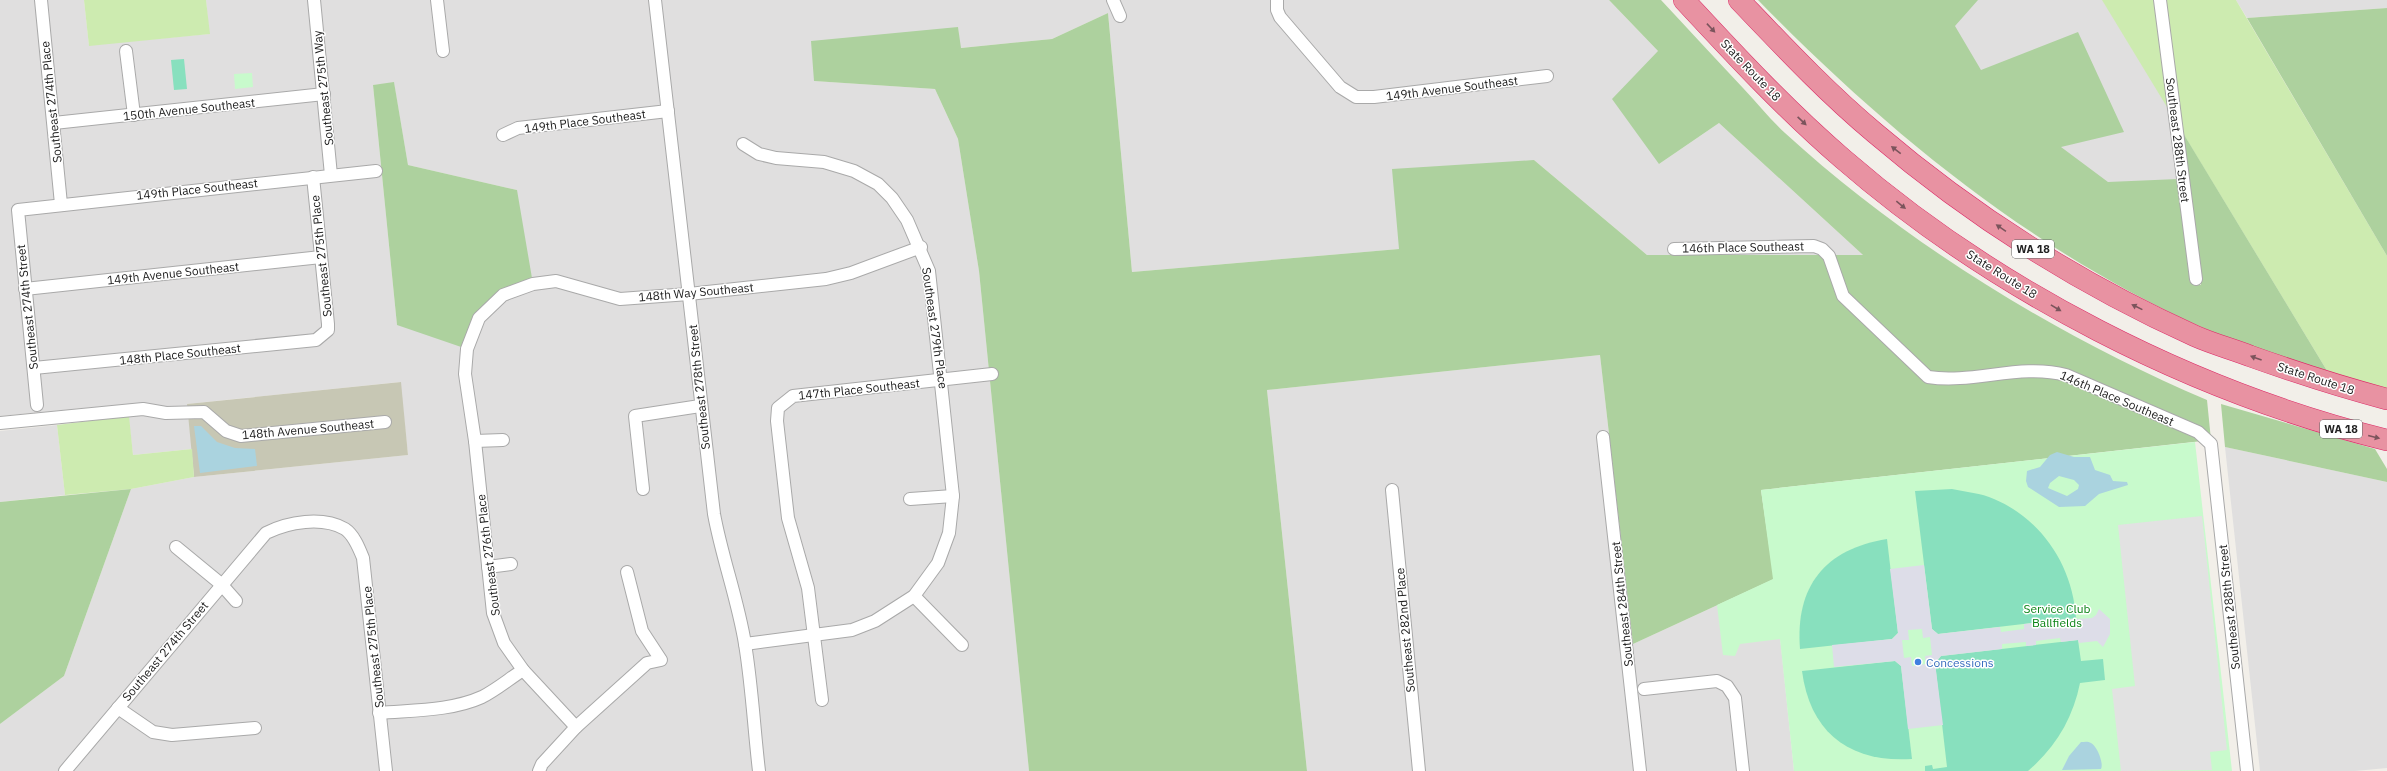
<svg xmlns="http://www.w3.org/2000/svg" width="2387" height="771" viewBox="0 0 2387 771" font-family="'IBM Plex Sans',sans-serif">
<rect width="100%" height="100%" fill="#f2efe9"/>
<g fill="#e0dfdf" fill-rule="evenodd">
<path d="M0,0H84L89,45L209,34L206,0H1609L1658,51L1659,164L1719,123L1863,255H1647L1534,160L1399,249L1132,272L1108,13L1052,39L960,48L958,27L814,81L935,89L958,139L979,271L1029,771H0V724L64,676L131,489L194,477L408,455L400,382L187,404L192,449L133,455L127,404L0,416ZM394,83L408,165L517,190L397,325L373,85Z"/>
<path d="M1921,0H2156L2178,179L2064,209Z"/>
<path d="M2236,0H2387V8L2247,18Z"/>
<path d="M1600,355L1633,644L1774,579L1794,771H1307L1267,390Z"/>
<path d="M57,425L65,495L0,502V431Z"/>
<path d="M2225,447L2387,482V768L2355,771H2260Z"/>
</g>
<path fill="#c7c7b4" d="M401,382L408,455L194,477L187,404Z"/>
<g fill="#cdebb0">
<path d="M84,0H206L210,34L89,46Z"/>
<path d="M2102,0H2236L2387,256V389L2329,374Z"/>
<path d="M129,416L133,455L192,449L194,477L131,489L65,495L57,425Z"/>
</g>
<g fill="#add19e">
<path d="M1609,0H1661C1688,29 1715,58 1743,88C1757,103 1770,119 1785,133C1905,243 2057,336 2207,400L2211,440L1761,490L1774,579L1633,644L1600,355L1267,390L1307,771H1029L979,271L958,139L935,89L814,81L811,41L958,27L961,48L1052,39L1108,13L1132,272L1399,249L1392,169L1534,160L1647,255H1863L1719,123L1659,164L1612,99L1658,51Z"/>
<path d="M1758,0H1978L1955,26L1981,70L2078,32L2124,132L2061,147L2108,182L2178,179L2190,282L2201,285L2180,128L2329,374C2286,359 2241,345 2199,326C2031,250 1886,131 1758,0Z"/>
<path d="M2387,8V256L2247,18Z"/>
<path d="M394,82L408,165L517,190L533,284L493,303L467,349L397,325L373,85Z"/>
<path d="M2221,404L2375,449L2387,469V482L2225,447Z"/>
<path d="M131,489L64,676L0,724V502Z"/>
</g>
<g fill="#c8facc">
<path d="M252,73L253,87L235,89L234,74Z"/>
<path d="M2195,442L2232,771H1794L1780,639L1740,644L1735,656L1723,655L1717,605L1773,579L1761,490Z"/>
</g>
<g fill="#88e0be">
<path d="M184,59L187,89L174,90L171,60Z"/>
<path d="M1952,489C1966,492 1981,493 1994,499C2042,519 2073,567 2076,618L1938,634L1932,629L1915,491Z"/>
<path d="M1887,539L1898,633L1892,639L1800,649C1795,586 1825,549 1887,539Z"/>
<path d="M2078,640L2081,661L2103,659L2105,680L2080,683C2073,718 2056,747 2028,771H1925V766L1932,765L1933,769L1947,767L1935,663L1941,656Z"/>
<path d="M1895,661L1901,666L1912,759C1850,763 1810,733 1802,671Z"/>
</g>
<path fill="#e2e2e2" d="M2202,516L2227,750L2210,752L2212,770L2121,771L2112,689L2135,686L2118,525Z"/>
<path fill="#dddde8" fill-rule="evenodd" d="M1924,565L1932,629L1938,634L2000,627L2001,632L2024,629V624L2033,623L2034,628L2059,626L2058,620L2092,618L2096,615L2099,609L2110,619V634L2103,647L2097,641L2079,643L2078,640L2061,642L2060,638L2036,641V645L2026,646V642L2002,644V649L1941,656L1935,663L1943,725L1908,729L1901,666L1895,661L1834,667L1832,645L1892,639L1898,633L1890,569ZM1922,629L1923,638L1930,637L1932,655L1925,656L1926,664L1912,666L1911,657L1904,658L1902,640H1909L1908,630Z"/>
<g fill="#aad3df" fill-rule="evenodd">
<path d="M194,426H201L217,442L235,448L255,449L257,466L200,473Z"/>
<path d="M2057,452L2074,457H2090L2095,470L2110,475L2113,481L2127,482L2128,485L2099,494L2085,506L2059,507L2028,487L2026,481L2027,471L2040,467L2050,455ZM2059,476L2074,480L2079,485L2078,489L2067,496L2048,488L2050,483Z"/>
<path d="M2081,742C2084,742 2088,741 2091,743C2097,746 2104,763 2101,769L2062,770L2069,756Z"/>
</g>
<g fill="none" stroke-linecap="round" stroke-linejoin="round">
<g stroke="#a9a9a9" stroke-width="14">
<g id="minor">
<path d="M41,0L61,204"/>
<path d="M314,0L331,175"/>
<path d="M437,0L443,51"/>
<path d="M655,0L714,514C722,558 738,600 745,644C752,686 754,729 759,771"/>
<path d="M1113,0L1120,16"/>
<path d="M1277,0V10L1280,17L1340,87L1356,97H1374L1547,76"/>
<path d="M2160,0L2196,279"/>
<path d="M126,51L134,115"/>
<path d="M54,123L324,94"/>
<path d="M503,135L518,128L668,111"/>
<path d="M743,144L759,154L776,158L824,162L854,171L878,184L892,198L907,220L929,271L953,496L949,533L938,563L914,596L875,621L852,630L745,644"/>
<path d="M1674,249L1814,246L1822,249L1829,256L1843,296L1928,377C1974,384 2020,363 2066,375L2198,432L2211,444L2247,771"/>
<path d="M25,289L321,257"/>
<path d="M34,368L316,340L328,330V324L313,177"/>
<path d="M37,405L18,210L376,171"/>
<path d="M0,423L143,409L166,413L204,412L226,431L241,436L385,422"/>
<path d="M1603,437L1640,771"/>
<path d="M475,441L503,440"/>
<path d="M643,489L635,416L700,406"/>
<path d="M1392,490L1419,771"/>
<path d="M910,499L953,496"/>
<path d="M176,547L221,584L236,601"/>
<path d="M488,567L511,564"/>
<path d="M914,596L962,645"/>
<path d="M1644,689L1717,681L1727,686L1735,698L1743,771"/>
<path d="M822,700L808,588L788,518L777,421L778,408L793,396L992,374"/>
<path d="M118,708L153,732L172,735L255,728"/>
<path d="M379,713C413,710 451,711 482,697C496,690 509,679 523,670"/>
<path d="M576,727L647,663L661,660L642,631L627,572"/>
<path d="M65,771L266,533C288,522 322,516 345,529C354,535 359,548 363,558L386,771"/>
<path d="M539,771L542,764L576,727L523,670L504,643L493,613L475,441L465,374L467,349L479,318L503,295L533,284L556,281L620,299L689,294L826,279L851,273L921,247"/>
</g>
</g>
<g stroke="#dc2a67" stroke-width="22">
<g id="motorway">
<path d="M1684,0C1735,55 1786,110 1843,159C1994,290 2192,392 2387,440"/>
<path d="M1739,0C1783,46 1826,92 1875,133C1971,215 2080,284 2195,336C2213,344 2232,349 2250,356C2295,372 2341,387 2387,399"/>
</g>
</g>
<use href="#minor" stroke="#fff" stroke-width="12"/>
<use href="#motorway" stroke="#e892a2" stroke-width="21"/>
</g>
<defs><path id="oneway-solid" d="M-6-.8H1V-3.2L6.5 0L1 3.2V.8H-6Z"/></defs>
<g fill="#7b545c">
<use href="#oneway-solid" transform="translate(1711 28) rotate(47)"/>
<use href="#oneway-solid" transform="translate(1802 121) rotate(43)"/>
<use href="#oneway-solid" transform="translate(1896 150) rotate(-142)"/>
<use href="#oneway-solid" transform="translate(1901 205) rotate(39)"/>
<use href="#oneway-solid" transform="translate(2001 228) rotate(-146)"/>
<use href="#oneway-solid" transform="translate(2137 307) rotate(-154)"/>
<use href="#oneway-solid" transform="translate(2056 308) rotate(31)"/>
<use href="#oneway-solid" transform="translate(2256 358) rotate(-160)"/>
<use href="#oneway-solid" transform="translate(2374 437) rotate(14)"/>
</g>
<circle fill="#3f7fe0" stroke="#fff" stroke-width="1.5" cx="1918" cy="662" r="4"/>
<g text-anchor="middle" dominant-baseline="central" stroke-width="3" stroke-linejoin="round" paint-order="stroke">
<g fill="#fff" stroke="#646464" stroke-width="1">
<rect x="2012" y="240" width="42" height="18" rx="3"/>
<rect x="2320" y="420" width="42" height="18" rx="3"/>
</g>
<g font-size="11" font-weight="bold" fill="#222">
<text x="2033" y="249">WA 18</text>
<text x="2341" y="429">WA 18</text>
</g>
<g font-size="12" fill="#222" stroke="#fff">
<text transform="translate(1751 70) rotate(46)">State Route 18</text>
<text transform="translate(323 88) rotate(-96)">Southeast 275th Way</text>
<text transform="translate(1452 88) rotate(-7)">149th Avenue Southeast</text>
<text transform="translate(51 102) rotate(-96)">Southeast 274th Place</text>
<text transform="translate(189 109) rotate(-6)">150th Avenue Southeast</text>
<text transform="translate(585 121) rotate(-7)">149th Place Southeast</text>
<text transform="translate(2178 140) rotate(83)">Southeast 288th Street</text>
<text transform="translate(197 189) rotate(-6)">149th Place Southeast</text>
<text transform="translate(1743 247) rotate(-1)">146th Place Southeast</text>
<text transform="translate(321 256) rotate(-96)">Southeast 275th Place</text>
<text transform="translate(173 273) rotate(-6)">149th Avenue Southeast</text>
<text transform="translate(2002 274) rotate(32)">State Route 18</text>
<text transform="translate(696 292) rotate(-5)">148th Way Southeast</text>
<text transform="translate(27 307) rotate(-96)">Southeast 274th Street</text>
<text transform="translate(935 328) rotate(82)">Southeast 279th Place</text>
<text transform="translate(180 354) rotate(-6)">148th Place Southeast</text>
<text transform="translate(2316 378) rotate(18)">State Route 18</text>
<text transform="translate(699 387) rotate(-96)">Southeast 278th Street</text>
<text transform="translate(859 389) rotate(-6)">147th Place Southeast</text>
<text transform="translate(2117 398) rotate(23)">146th Place Southeast</text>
<text transform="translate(308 429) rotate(-5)">148th Avenue Southeast</text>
<text transform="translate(488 555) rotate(-97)">Southeast 276th Place</text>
<text transform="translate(1622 604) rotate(-96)">Southeast 284th Street</text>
<text transform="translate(2229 607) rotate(-96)">Southeast 288th Street</text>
<text transform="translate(1405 630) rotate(-95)">Southeast 282nd Place</text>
<text transform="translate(373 647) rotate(-96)">Southeast 275th Place</text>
<text transform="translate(165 651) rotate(-50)">Southeast 274th Street</text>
</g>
<g font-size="12" fill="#0c8416" stroke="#fff">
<text x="2057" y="608">Service Club<tspan x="2057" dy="14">Ballfields</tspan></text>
</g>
<g font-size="12" fill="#366cbe" stroke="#fff" text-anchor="start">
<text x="1926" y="662">Concessions</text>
</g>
</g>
</svg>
